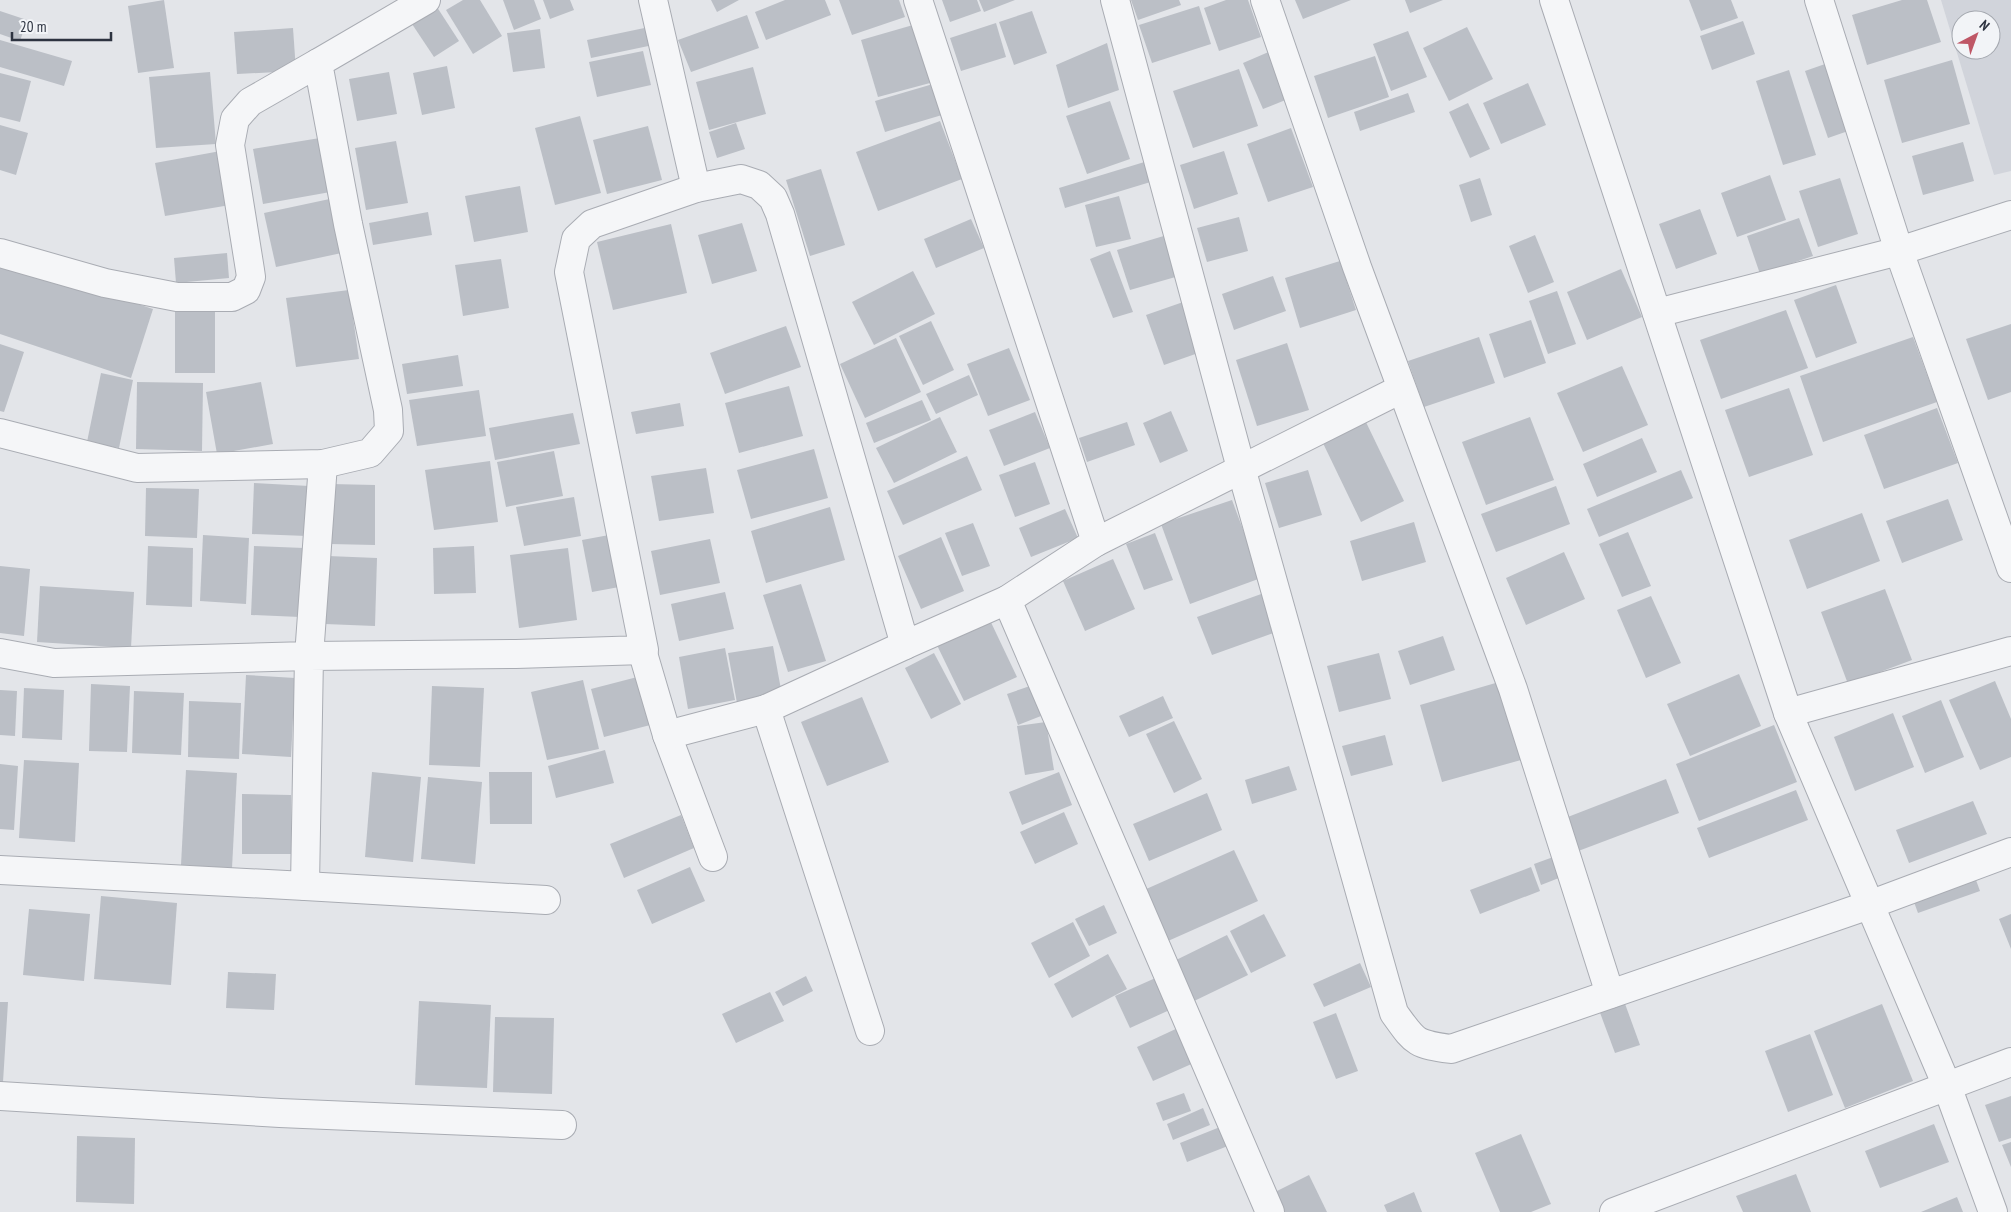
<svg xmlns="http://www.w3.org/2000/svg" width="2011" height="1212" viewBox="0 0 2011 1212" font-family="'PT Sans Narrow',sans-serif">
<rect width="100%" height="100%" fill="#e3e5e9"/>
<path fill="#d1d4db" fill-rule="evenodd" d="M1941,0H2011V171L1994,175ZM1961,20H1991V50H1961Z"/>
<g fill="#bbbfc6">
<path d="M164,0L174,68L138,73L128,6Z"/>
<path d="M463,0H480L502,36L473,54L446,10Z"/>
<path d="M503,0H534L541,19L514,30Z"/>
<path d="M543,0H570L574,10L550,19Z"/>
<path d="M711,0H739L717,12Z"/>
<path d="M785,0H825L831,15L766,40L755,12Z"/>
<path d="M839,0H899L905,17L852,35Z"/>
<path d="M942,0H977L981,11L950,22Z"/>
<path d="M979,0H1015L984,12Z"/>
<path d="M1131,0H1179L1181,5L1138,20Z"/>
<path d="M1226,0H1248L1261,37L1219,51L1204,8Z"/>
<path d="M1295,0H1351L1303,19Z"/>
<path d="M1405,0H1443L1410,13Z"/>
<path d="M1689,0H1731L1738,18L1701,31Z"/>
<path d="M1902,0H1927L1941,42L1867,65L1852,15Z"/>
<path d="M433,1L459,41L434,57L408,18Z"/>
<path d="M1199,6L1211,44L1152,63L1139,25Z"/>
<path d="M0,11L27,20L20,41L0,34Z"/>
<path d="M1032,11L1047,53L1014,65L999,22Z"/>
<path d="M747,15L759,48L691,72L678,40Z"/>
<path d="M1743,21L1755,54L1712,70L1700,36Z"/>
<path d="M996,23L1006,57L961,71L950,38Z"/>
<path d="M913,25L930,83L878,97L861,40Z"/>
<path d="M654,26L658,44L591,58L587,40Z"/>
<path d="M1467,27L1493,79L1449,101L1423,48Z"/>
<path d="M293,28L296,71L237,74L234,32Z"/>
<path d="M540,29L545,68L513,72L507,33Z"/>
<path d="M1408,31L1427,77L1391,91L1373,44Z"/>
<path d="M0,40L72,61L64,86L0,67Z"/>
<path d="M1107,43L1119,90L1068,108L1056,65Z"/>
<path d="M1278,48L1298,95L1263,109L1243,63Z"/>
<path d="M643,51L651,85L597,97L589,62Z"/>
<path d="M1375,56L1389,97L1328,118L1314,76Z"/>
<path d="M1952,60L1970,124L1902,143L1884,80Z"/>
<path d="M1828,63L1851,130L1828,138L1805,71Z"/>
<path d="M447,66L455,108L422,115L413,73Z"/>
<path d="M753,67L766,114L709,130L696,82Z"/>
<path d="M1239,69L1258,126L1193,148L1173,91Z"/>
<path d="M1789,70L1816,155L1783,165L1756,81Z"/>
<path d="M210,72L216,144L156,148L149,77Z"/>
<path d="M389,72L397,114L357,121L349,79Z"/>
<path d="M0,73L31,81L20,122L0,117Z"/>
<path d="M1528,83L1546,125L1501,144L1483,103Z"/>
<path d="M933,84L942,115L885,132L875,101Z"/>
<path d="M1408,93L1415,112L1360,131L1354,112Z"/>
<path d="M1110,101L1130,159L1087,174L1066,116Z"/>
<path d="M1468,103L1490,149L1470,158L1449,112Z"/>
<path d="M580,116L601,193L555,205L535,128Z"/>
<path d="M940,121L962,179L878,211L856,152Z"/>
<path d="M736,123L745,149L717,158L709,132Z"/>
<path d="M0,125L28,133L16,175L0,170Z"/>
<path d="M648,126L662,180L607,194L593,140Z"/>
<path d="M1291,128L1313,187L1268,202L1247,144Z"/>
<path d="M326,137L336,191L263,204L253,149Z"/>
<path d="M396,141L408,203L366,210L355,148Z"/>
<path d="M1963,142L1974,181L1923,195L1912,156Z"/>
<path d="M226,150L236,204L165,216L155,163Z"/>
<path d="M1224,151L1238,194L1194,209L1180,165Z"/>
<path d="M1151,160L1157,180L1065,208L1059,188Z"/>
<path d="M821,169L845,245L810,256L786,180Z"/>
<path d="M1770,175L1786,220L1737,237L1721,193Z"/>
<path d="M1480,178L1492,215L1471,222L1459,185Z"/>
<path d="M1840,178L1858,234L1818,247L1799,191Z"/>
<path d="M520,186L528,232L474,242L465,196Z"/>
<path d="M1119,196L1131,239L1096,247L1085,205Z"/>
<path d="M339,197L351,251L276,267L264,213Z"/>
<path d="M1700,209L1717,254L1676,269L1659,224Z"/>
<path d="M428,212L432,235L373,245L369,223Z"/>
<path d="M1239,217L1248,251L1207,262L1197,228Z"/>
<path d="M1799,218L1813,256L1760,274L1747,236Z"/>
<path d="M971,219L984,248L936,268L924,239Z"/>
<path d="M742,223L757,271L712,284L698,235Z"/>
<path d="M671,224L687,293L613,310L597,242Z"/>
<path d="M1167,235L1179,276L1130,290L1117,250Z"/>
<path d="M1535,235L1554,282L1528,293L1509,246Z"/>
<path d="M1110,251L1133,312L1113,318L1090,259Z"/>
<path d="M227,253L229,278L176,283L174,258Z"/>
<path d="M0,259L153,309L131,378L0,334Z"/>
<path d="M501,259L509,308L463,316L455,265Z"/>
<path d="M1340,261L1356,310L1300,328L1285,278Z"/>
<path d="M1621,269L1642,317L1587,340L1567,292Z"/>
<path d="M913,271L935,314L874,345L852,302Z"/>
<path d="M1273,276L1286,311L1234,330L1222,294Z"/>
<path d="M1836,285L1857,343L1816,358L1794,300Z"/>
<path d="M349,290L359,359L296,367L286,298Z"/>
<path d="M1557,291L1576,344L1548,354L1529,301Z"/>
<path d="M175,300L215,301V373H175Z"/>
<path d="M1186,301L1204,351L1164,365L1146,315Z"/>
<path d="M1786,310L1808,368L1721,399L1700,340Z"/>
<path d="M1531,320L1546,363L1504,378L1489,334Z"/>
<path d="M931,321L954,370L923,385L899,336Z"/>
<path d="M2011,324V392L1988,400L1966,339Z"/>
<path d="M786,326L801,367L725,394L710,353Z"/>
<path d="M1479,337L1495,383L1424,407L1408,361Z"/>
<path d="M1913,337L1937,402L1823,442L1800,376Z"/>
<path d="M896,338L921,392L865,418L840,364Z"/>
<path d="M1287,343L1309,410L1257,426L1236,360Z"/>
<path d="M0,344L24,352L4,412L0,411Z"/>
<path d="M1009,348L1030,400L988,416L967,364Z"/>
<path d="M458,355L463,386L407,394L402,364Z"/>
<path d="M1622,366L1648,425L1583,452L1557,393Z"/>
<path d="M101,373L133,380L119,448L87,442Z"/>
<path d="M969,375L978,395L936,414L926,394Z"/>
<path d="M137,382L203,383L202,451L136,449Z"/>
<path d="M261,382L273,444L217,454L206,392Z"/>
<path d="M789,386L803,436L739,453L725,403Z"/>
<path d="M1789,388L1813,455L1749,477L1725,410Z"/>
<path d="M479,390L486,436L417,446L409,400Z"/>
<path d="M922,400L931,420L874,443L866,423Z"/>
<path d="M680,403L684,426L636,434L631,412Z"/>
<path d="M1937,408L1958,463L1884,489L1864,435Z"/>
<path d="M1171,411L1188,451L1160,463L1143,423Z"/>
<path d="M1035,412L1050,448L1004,466L989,430Z"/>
<path d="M573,413L580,444L495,460L489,428Z"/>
<path d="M940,417L957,452L894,483L876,448Z"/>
<path d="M1530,417L1554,480L1486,505L1462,442Z"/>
<path d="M1364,418L1404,501L1361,522L1321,439Z"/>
<path d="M1127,422L1135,445L1087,462L1079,438Z"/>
<path d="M1642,438L1657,472L1597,497L1583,464Z"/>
<path d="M814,449L828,498L751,519L737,470Z"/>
<path d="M554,451L563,496L506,507L497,462Z"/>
<path d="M967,456L982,490L903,525L887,491Z"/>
<path d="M490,461L498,522L434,530L425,470Z"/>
<path d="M1035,462L1050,504L1015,517L999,475Z"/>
<path d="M706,468L714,513L659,521L651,476Z"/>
<path d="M1308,470L1322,515L1279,528L1265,483Z"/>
<path d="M1681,470L1693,498L1599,537L1587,509Z"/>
<path d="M254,483L309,486L307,536L252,534Z"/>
<path d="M331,484L375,485V545L330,544Z"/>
<path d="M1556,486L1570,524L1496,552L1481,514Z"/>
<path d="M146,488L199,489L197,538L145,536Z"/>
<path d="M574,497L581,536L524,546L516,507Z"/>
<path d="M1948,499L1963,540L1902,563L1886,521Z"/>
<path d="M1232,500L1261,578L1190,604L1161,524Z"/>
<path d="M830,507L845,560L766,583L751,531Z"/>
<path d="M1065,509L1078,538L1031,557L1019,528Z"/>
<path d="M1862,513L1880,561L1807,589L1789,540Z"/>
<path d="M1414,522L1426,562L1362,581L1350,541Z"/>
<path d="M973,523L990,566L962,576L945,533Z"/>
<path d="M1628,532L1651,586L1622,597L1599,544Z"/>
<path d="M620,533L630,585L592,592L582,540Z"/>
<path d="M1155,533L1173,580L1144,590L1126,544Z"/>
<path d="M203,535L249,538L246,604L200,601Z"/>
<path d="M941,537L964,591L921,609L898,556Z"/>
<path d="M710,539L720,583L660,595L651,551Z"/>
<path d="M148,546L193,548L192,607L146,605Z"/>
<path d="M254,546L304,548L300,617L251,615Z"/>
<path d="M474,546L476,593L434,594L433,548Z"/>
<path d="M568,548L577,620L519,628L510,555Z"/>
<path d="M1564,552L1585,599L1526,625L1506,578Z"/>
<path d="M328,556L377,558L375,626L325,624Z"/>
<path d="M1113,559L1135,609L1085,631L1063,581Z"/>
<path d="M0,566L30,569L24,636L0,633Z"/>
<path d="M801,584L826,661L788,672L763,595Z"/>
<path d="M40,586L134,592L131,648L37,642Z"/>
<path d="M1885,589L1912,660L1848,684L1821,612Z"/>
<path d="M725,592L734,629L679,641L671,604Z"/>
<path d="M1264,593L1279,631L1212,655L1197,617Z"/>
<path d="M1651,596L1681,663L1646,678L1617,610Z"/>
<path d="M987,614L1017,677L964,701L934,639Z"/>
<path d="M1443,636L1455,670L1410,685L1398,651Z"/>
<path d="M773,646L782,695L737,703L728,653Z"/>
<path d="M725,648L735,700L688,709L679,657Z"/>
<path d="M934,653L961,704L931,719L905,668Z"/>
<path d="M1379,653L1391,699L1339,712L1327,666Z"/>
<path d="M1739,674L1761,726L1690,756L1667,704Z"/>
<path d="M246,675L295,678L291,757L242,754Z"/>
<path d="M645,675L658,723L604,737L591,689Z"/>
<path d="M583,680L599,749L547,760L531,692Z"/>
<path d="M1995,681L2011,719V757L1980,770L1949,700Z"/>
<path d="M1499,682L1521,760L1442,782L1420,705Z"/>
<path d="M91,684L130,686L127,752L89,751Z"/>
<path d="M432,686L484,688L480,767L429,765Z"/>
<path d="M1030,686L1041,716L1018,725L1007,694Z"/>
<path d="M24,688L64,690L62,740L22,738Z"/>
<path d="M0,690L17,691L15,736L0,735Z"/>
<path d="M134,691L184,693L181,755L132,753Z"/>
<path d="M1163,696L1173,718L1129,737L1119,716Z"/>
<path d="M862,697L889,762L827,786L801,722Z"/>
<path d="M1941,700L1964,757L1925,773L1902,716Z"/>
<path d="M189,701L241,703L239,759L188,757Z"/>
<path d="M1893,713L1914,767L1855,791L1834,737Z"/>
<path d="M1174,721L1202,779L1174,793L1146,734Z"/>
<path d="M1046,722L1054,770L1025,775L1017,726Z"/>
<path d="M1774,725L1797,782L1699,821L1676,764Z"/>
<path d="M1385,735L1393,765L1351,776L1342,746Z"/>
<path d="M605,750L614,783L556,798L548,766Z"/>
<path d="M24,760L79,763L75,842L19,838Z"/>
<path d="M0,764L18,766L14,830L0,829Z"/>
<path d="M1289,766L1297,790L1252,804L1245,780Z"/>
<path d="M186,770L237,773L232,868L181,865Z"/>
<path d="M372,772L421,777L413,862L365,857Z"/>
<path d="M489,772H532V824H490Z"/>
<path d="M1059,772L1072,805L1022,825L1009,792Z"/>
<path d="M428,777L482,782L475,864L421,859Z"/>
<path d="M1666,779L1679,813L1573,853L1560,820Z"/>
<path d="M1796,790L1808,820L1709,858L1697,828Z"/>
<path d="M1207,793L1222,830L1149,861L1133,824Z"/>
<path d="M242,794L291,795V854H242Z"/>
<path d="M1973,801L1987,834L1909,863L1896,830Z"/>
<path d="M1064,812L1078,844L1035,864L1020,832Z"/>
<path d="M681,815L694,848L624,878L610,844Z"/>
<path d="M1234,850L1258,901L1168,941L1144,890Z"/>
<path d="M1556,856L1564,876L1541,885L1534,864Z"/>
<path d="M690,867L705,901L652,924L637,890Z"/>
<path d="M1531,867L1540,891L1480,914L1470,890Z"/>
<path d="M1973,872L1980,891L1918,913L1911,894Z"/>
<path d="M101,896L177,903L171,985L94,979Z"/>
<path d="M1104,905L1117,933L1089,946L1075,919Z"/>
<path d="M29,909L90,914L84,981L23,975Z"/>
<path d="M1264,914L1286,956L1251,973L1230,931Z"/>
<path d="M2011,914V949L1999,919Z"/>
<path d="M1073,922L1090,956L1049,978L1031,943Z"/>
<path d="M1227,935L1248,975L1190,1003L1170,963Z"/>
<path d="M1108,954L1127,989L1072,1018L1054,984Z"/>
<path d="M1360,963L1371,987L1324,1007L1313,984Z"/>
<path d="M228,972L276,974L274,1010L226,1008Z"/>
<path d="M806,976L813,991L783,1006L775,992Z"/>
<path d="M1160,976L1174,1008L1130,1028L1115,996Z"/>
<path d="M770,992L784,1021L736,1043L722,1014Z"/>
<path d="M419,1001L491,1005L487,1088L415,1085Z"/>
<path d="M1624,1001L1640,1045L1615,1053L1599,1010Z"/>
<path d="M0,1002H8L3,1082H0Z"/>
<path d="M1882,1004L1913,1081L1845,1108L1814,1031Z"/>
<path d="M1336,1013L1358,1071L1336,1079L1313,1022Z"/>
<path d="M495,1017L554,1018L552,1094L493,1092Z"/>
<path d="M1180,1027L1196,1062L1153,1081L1137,1047Z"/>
<path d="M1810,1034L1833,1095L1788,1112L1765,1051Z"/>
<path d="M1184,1093L1191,1111L1163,1121L1156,1103Z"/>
<path d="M2011,1096V1138L1999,1142L1985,1105Z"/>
<path d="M1203,1108L1210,1125L1173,1140L1167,1124Z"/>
<path d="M1934,1124L1949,1162L1880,1188L1865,1151Z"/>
<path d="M1225,1125L1233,1144L1187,1162L1180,1143Z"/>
<path d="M1521,1134L1551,1204L1531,1212H1500L1475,1153Z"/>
<path d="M77,1136L135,1138L134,1204L76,1202Z"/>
<path d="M2011,1142V1167L2002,1145Z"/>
<path d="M1796,1174L1811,1212H1743L1736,1196Z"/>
<path d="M1309,1175L1327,1212H1285L1275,1192Z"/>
<path d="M1414,1192L1422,1212H1387L1384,1205Z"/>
<path d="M1957,1197L1963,1212H1921Z"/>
</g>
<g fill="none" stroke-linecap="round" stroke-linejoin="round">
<g stroke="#a9acb3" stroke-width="30">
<g id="street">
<path d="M653,0L696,188"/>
<path d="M918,0L1096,542L1007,600L1270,1212"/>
<path d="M1115,0L1241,468L1394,1013C1415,1042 1414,1044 1451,1049L1869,905L2011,852"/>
<path d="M1265,0L1357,267L1513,689L1610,994"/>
<path d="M1554,0L1788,713L1947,1086L1993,1212"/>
<path d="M2011,215L1899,251L2011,568"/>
<path d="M0,253L105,283L177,297H232L246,290L251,277L250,270L230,145L235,119L250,102L318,63"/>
<path d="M1657,313L1899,251L1819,0"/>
<path d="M0,433L137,468L323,464L370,453L389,431L388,410L348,224L318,63L426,0"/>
<path d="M1096,542L1401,389"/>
<path d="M642,650L667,735L713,857"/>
<path d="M0,653L54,663L309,656L323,464"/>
<path d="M766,709L870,1031"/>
<path d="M1788,713L2011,651"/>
<path d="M667,735L766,709L905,645"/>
<path d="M0,870L305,886L309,656L516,654L644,650L569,272L576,239L592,224L696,188L741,179L759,185L773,198L780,214L905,645L1007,600"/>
<path d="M305,886L546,900"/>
<path d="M0,1096L280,1113L562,1125"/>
<path d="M1614,1212L2011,1062"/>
</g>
</g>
<use href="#street" stroke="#f5f6f8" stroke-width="28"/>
</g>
<g transform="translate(1976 35) rotate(41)"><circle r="24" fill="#f2f4f7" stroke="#a3a7ae"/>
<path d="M0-4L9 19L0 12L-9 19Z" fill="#bf5766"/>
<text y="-8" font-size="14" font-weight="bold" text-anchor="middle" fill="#2d3340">N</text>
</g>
<path d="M12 32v8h99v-8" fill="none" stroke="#2d3340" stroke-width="2.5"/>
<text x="20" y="32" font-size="15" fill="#2d3340" stroke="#f2f4f7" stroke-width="4" paint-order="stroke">20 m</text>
</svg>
